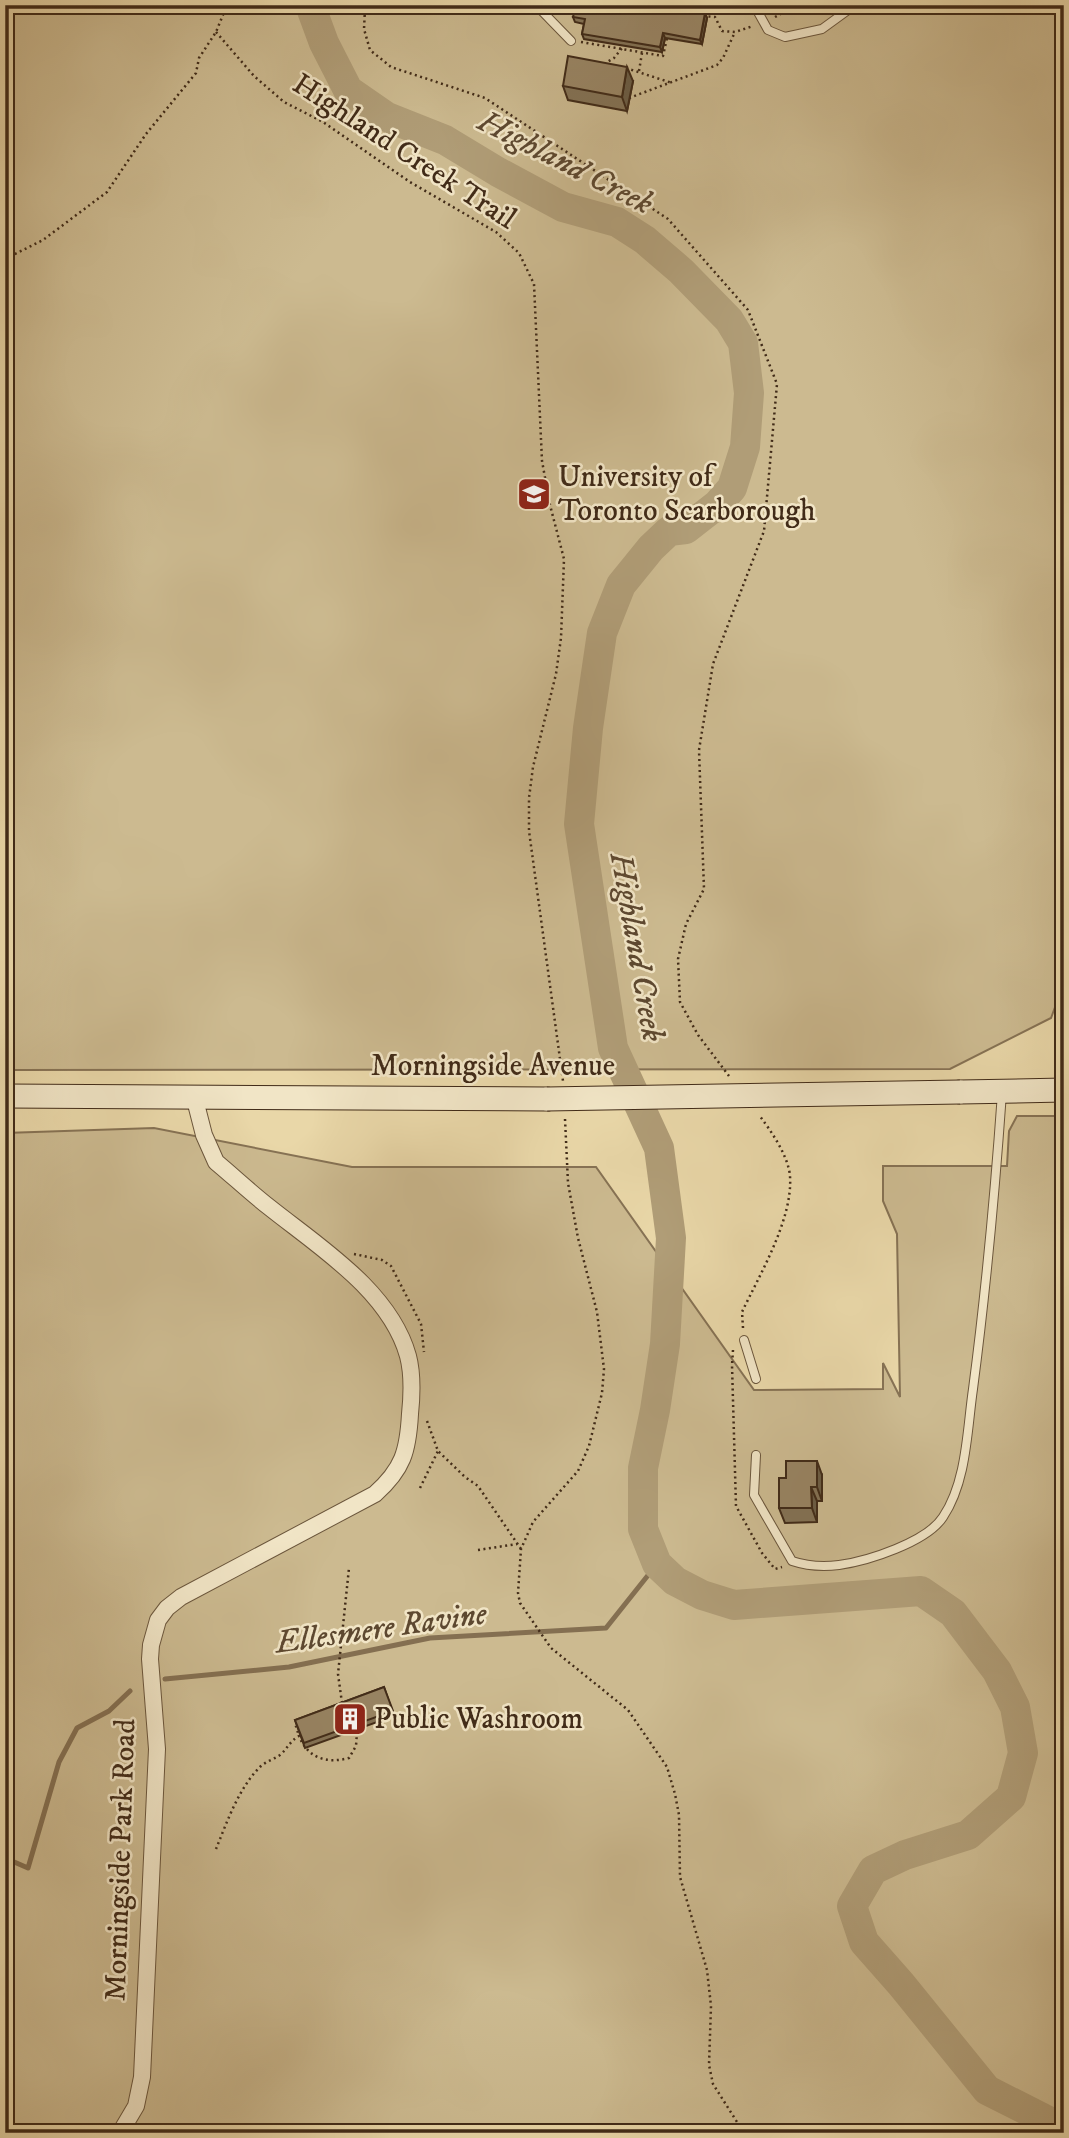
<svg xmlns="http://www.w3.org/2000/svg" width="1069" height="2138" viewBox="0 0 1069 2138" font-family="'IM FELL DW Pica',serif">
<rect width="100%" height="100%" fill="#e9d7a8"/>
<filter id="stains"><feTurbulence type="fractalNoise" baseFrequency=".00286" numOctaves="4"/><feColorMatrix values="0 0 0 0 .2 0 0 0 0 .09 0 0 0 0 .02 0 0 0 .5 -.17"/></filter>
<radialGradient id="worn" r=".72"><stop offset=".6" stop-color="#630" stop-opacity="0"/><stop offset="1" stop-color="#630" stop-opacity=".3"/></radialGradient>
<g fill="#ccba90" stroke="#867254" stroke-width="2">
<path d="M5,5H1064V983L1051,1018L950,1069L5,1070Z"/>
<path d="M1017,1116H1064V2133H5V1133L154,1128L352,1167H596L754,1390L883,1389V1363L900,1397L897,1234L883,1201V1166H1007L1009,1131Z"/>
</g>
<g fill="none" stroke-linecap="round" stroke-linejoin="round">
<g stroke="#846f51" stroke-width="5">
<path d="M165,1679L289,1667L430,1638L606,1628L657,1564"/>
<path d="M5,1858L28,1868L59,1762L77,1728L109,1711L130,1691"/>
</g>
<path stroke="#b09d77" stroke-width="30" d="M310,5L324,43L348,90L387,117L445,140L498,172L563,207L617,222L645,240L681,271L729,320L743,343L749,393L745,447L732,488L718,504L686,529L669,531L651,548L621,585L602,633L588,728L579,824L613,1048L659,1148L671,1238L665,1344L655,1410L643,1468V1529L657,1564L675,1581L702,1595L734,1605L921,1591L953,1613L997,1671L1015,1707L1023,1753L1011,1797L968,1835L905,1855L873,1870L852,1906L864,1942L901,1984L987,2090L1064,2129"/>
<g stroke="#6b563c" stroke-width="10">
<g id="service">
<path d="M536,5L571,41"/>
<path d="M759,5L758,12L768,30L785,37L822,29L855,5"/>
<path d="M744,1340L756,1379"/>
<path d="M756,1455L754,1495L792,1561C807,1566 823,1567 839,1565C868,1561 927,1542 943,1517C967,1481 967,1430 973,1389C986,1290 995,1192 1002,1093"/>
</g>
</g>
<g stroke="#6b563c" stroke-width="18">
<path id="minor" d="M120,2133L136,2106L142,2077L157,1749L150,1659L151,1645L158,1620L167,1608L181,1597L375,1494C403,1469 408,1451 410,1414C412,1395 413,1375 408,1356C390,1291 319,1247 269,1207C251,1193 234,1177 216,1162L204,1135L194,1096"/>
</g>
<g stroke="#412b18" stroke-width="25">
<g id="secondary">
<path d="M960,1092L1064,1090"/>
<path d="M5,1096L547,1099"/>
</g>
</g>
<g stroke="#412b18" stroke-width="2.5" stroke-dasharray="2 3.5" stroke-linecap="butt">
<path d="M368,5L365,9L364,29L370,50L391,67L485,98L668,219L748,310L777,384L764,531L713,664L699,750L704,889L686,924L678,959L680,1002L698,1035L729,1076"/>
<path d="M703,16L715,17L722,31L735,32L753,26"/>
<path d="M775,17L797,5"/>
<path d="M216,32L254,76L284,102L323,122L410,182L496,232L519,253L534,284L542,461L550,505L564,559L561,638L556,674L533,767L529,798V831L563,1081"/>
<path d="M581,42L663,56L667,38"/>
<path d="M604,64L614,58L622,48"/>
<path d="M626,68L672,83"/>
<path d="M639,71L642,53"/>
<path d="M629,98L717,65L723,58L735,32"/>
<path d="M5,259L43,240L107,192L146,134L196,73L199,58L216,32L227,5"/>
<path d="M565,1119L568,1183L578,1238L597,1312L604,1369L602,1393L589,1446L578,1471L533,1522L521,1549L518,1593L520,1603L551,1648L628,1710L667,1767L675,1794L679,1815L680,1877L707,1970L711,2006L709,2065L713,2084L744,2133"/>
<path d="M354,1254L382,1260L391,1266L421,1324L424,1352"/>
<path d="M743,1328L742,1312C760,1274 793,1219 790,1176C788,1155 771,1131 759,1115"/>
<path d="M733,1350L732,1365L736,1506L762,1553L775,1569L782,1567"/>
<path d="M427,1421L438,1451L465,1477L478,1486L521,1549"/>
<path d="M420,1488L438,1451"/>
<path d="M478,1550L517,1544"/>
<path d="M342,1703L338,1674L349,1568"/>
<path d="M297,1721L295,1723L299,1736"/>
<path d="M216,1849C227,1822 239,1787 261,1766C267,1761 274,1759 280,1755C288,1748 289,1742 299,1736C308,1758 326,1764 349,1758L356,1746L357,1732"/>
</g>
<use href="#service" stroke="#f1e5c6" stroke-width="8"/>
<use href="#minor" stroke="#f1e5c6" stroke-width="16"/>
<use href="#secondary" stroke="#f1e5c6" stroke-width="23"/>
<g stroke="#412b18" stroke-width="25" stroke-linecap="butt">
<path id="secondary-bridge" d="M547,1099L960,1092"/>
</g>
<use href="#secondary-bridge" stroke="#f1e5c6" stroke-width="23"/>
</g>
<g fill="#837255" stroke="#412b18" stroke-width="2">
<path d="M937,5H985L984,9Z"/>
<path d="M670,7L705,13L707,18L702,44L665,38L662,52L584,39L582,34L584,24L575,22L573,17Z"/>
<path d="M633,81L627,111L568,100L563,86Z"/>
<path d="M822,1475V1501H817V1522L785,1523L779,1508Z"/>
<path d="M384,1687L394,1716L305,1748L295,1720Z"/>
</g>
<g fill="#6a5c45" stroke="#412b18" stroke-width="2">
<path d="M705,13L707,18L702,44L700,40Z"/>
<path d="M663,33L665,38L662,52L660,47Z"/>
<path d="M627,67L633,81L627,111L622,97Z"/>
<path d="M817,1461L822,1475V1501L817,1487Z"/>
<path d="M811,1487L817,1501V1522L812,1508Z"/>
</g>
<g fill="#988463" stroke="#412b18" stroke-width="2">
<path d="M576,5H669L668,7L705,13L700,40L663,33L660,47L582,34L585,19L573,17Z"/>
<path d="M568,56L627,67L622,97L563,86Z"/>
<path d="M786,1461H817V1487H811L812,1508H779V1478H786Z"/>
<path d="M384,1687L393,1711L304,1743L295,1720Z"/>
</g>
<defs>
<g id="university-square" transform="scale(1.75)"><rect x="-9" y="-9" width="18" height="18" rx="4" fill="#8f2418" stroke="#f1e5c6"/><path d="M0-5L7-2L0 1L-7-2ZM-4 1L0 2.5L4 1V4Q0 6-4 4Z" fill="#fff"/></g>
<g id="building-square" transform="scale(1.75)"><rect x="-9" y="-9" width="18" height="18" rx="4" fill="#8f2418" stroke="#f1e5c6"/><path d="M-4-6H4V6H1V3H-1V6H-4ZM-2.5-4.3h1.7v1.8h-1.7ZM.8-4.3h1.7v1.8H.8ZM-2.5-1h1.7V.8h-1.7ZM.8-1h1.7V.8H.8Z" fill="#fff"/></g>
</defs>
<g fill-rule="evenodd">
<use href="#university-square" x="534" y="494"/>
<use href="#building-square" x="350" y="1719"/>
</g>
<g text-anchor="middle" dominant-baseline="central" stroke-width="5" stroke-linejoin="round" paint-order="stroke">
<g font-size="30" fill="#412b18" stroke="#f1e5c6">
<text transform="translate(404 152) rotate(33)">Highland Creek Trail</text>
<text x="493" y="1066">Morningside Avenue</text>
<text transform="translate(121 1860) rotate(-88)">Morningside Park Road</text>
</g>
<g font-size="30" fill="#412b18" stroke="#f1e5c6" text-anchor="start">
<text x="558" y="477">University of<tspan x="558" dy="34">Toronto Scarborough</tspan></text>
<text x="374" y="1719">Public Washroom</text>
</g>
<g font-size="32" font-style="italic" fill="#5d4830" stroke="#f1e5c6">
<text transform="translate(565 163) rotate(27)">Highland Creek</text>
<text transform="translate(636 947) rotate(80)">Highland Creek</text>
<text transform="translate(381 1629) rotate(-8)">Ellesmere Ravine</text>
</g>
</g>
<rect width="1069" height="2138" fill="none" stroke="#e9d7a8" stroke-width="28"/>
<rect x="7" y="7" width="1055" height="2124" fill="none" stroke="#412b18" stroke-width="3.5"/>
<rect x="14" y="14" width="1041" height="2110" fill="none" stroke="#412b18" stroke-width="2"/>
<rect width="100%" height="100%" filter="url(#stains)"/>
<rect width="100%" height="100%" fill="url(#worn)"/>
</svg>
